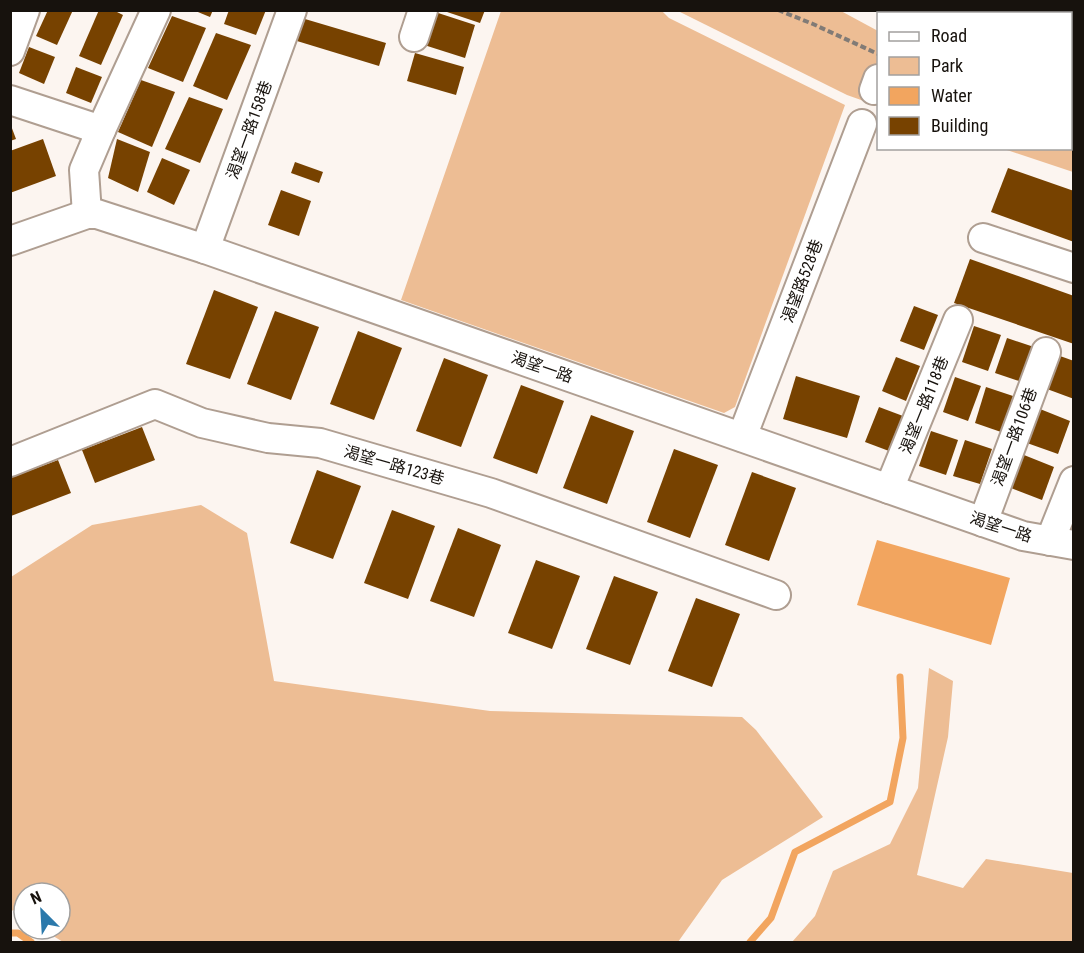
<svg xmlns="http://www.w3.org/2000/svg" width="1084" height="953" viewBox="0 0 1084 953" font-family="'Roboto Condensed','Noto Sans TC',sans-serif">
<rect width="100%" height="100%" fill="#fcf5f0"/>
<g fill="#edbd94">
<path d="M501,11H662L669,18L845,105L735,407L724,413L401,300Z"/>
<path d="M678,11H841L878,31V106L847,95Z"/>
<path d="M1071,105L1074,106L1073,172L1004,149L1070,148Z"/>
<path d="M201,505L247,533L274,681L490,711L742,717L756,730L823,817L722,880L678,942H63L42,929H60V893H24V917L14,910L11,911V577L92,525Z"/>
<path d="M929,668L953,681L948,737L917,875L963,888L986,859L1073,873V942H792L815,916L833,871L890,844L918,788Z"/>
</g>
<path fill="#f2a55f" d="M877,540L1010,578L991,645L857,605Z"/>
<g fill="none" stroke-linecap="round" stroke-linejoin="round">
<g stroke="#f2a55f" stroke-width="7">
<path d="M10,933H18L31,942"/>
<path d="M750,942L771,918L795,852L890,802L903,738L900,677"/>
</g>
</g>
<g fill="#774200">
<path d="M48,10H73L57,45L36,36Z"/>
<path d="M99,10H113L123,15L101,65L79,56Z"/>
<path d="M193,10H213L210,17Z"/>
<path d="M229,10H266L256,35L224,24Z"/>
<path d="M441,10H485L480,23Z"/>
<path d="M936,10H976L975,14H935Z"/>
<path d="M1014,10H1060L1059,14H1022Z"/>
<path d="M1072,10H1074V30L1070,29Z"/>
<path d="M432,11L475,25L465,58L421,44Z"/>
<path d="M172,16L206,28L183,82L148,68Z"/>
<path d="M305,19L386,43L379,66L297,41Z"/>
<path d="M216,33L251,45L227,100L193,86Z"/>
<path d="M1070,42L1074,43V91L1070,90Z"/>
<path d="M29,47L55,57L44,84L19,73Z"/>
<path d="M415,53L464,67L456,95L407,81Z"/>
<path d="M76,67L102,77L91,103L66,93Z"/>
<path d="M141,80L175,92L152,147L118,132Z"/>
<path d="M189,97L223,109L200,163L165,149Z"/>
<path d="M10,123L16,139L10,141Z"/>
<path d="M43,139L56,176L10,193V151Z"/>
<path d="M117,139L150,152L138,192L108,178Z"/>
<path d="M162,158L190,170L174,205L147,192Z"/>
<path d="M295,162L323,172L319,183L291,173Z"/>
<path d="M1008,168L1074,191V242L991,212Z"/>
<path d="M281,190L311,201L299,236L268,225Z"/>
<path d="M970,259L1074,296V344L954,303Z"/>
<path d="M214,290L258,307L230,379L186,364Z"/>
<path d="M914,306L938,315L924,350L900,341Z"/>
<path d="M275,311L319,327L291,400L247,384Z"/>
<path d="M974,326L1001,335L988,371L962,362Z"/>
<path d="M358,331L402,348L374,420L330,404Z"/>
<path d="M1007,338L1034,347L1022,382L995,373Z"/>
<path d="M1060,356L1074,361V399L1047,389Z"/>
<path d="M896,357L920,366L906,401L882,391Z"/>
<path d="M444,358L488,375L461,447L416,431Z"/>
<path d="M796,376L860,396L847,438L783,419Z"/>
<path d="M955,377L981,386L968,421L943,412Z"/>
<path d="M521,385L564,401L537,474L493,458Z"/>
<path d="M986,387L1013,396L1001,432L975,423Z"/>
<path d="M879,407L903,416L889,451L865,442Z"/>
<path d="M1040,409L1070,421L1058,454L1027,443Z"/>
<path d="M591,415L634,431L607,504L563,488Z"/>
<path d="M142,427L155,460L95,483L82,450Z"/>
<path d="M931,431L958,440L946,475L919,466Z"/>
<path d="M965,440L992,449L980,484L953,476Z"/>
<path d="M674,449L718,465L690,538L647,522Z"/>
<path d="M1024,455L1054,467L1042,500L1011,488Z"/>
<path d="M58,460L71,493L11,516L10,478Z"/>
<path d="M317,470L361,486L333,559L290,543Z"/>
<path d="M752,472L796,488L769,561L725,545Z"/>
<path d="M392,510L435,526L408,599L364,583Z"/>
<path d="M458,528L501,545L474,617L430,601Z"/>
<path d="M536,560L580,576L552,649L508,633Z"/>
<path d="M614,576L658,592L630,665L586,649Z"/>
<path d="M696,598L740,614L712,687L668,671Z"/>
</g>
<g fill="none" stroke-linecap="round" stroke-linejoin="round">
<g stroke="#af9e91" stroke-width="32">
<g id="minor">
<path d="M903,14L904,10"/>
<path d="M993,14L994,10"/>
<path d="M414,37L423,10"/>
<path d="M10,51L25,10"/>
<path d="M874,90L878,79"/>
<path d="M10,100L101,130L84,170L87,214"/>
<path d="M101,130L156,10"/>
<path d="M983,238L1074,268"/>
<path d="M10,241L87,214H97L205,249L1023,536L1074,545"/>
<path d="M205,249L292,10"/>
<path d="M742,437L862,124"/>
<path d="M10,462L155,404L202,423L268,438L320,443L491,493L776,595"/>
<path d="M889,489L958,320"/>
<path d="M983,522L1046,352"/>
<path d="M1050,541L1074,481"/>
</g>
</g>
<path stroke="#817b76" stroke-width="4" stroke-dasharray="6 3" stroke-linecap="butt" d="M778,10L813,24L878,54"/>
<use href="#minor" stroke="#fff" stroke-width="28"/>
</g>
<g text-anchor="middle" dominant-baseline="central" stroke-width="6" stroke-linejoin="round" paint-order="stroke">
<g font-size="16" fill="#17120d" stroke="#fff">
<text transform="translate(249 130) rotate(-70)">渴望一路158巷</text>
<text transform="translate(802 281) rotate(-69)">渴望路528巷</text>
<text transform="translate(542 367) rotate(19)">渴望一路</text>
<text transform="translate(924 405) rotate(-68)">渴望一路118巷</text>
<text transform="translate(1014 437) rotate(-70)">渴望一路106巷</text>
<text transform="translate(394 465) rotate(16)">渴望一路123巷</text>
<text transform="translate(1001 527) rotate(18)">渴望一路</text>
</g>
</g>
<rect width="1084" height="953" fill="none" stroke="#17120d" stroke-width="24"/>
<rect x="877" y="12" width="195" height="138" fill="#ffffff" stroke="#a2a09e" stroke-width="1.5"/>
<rect x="889" y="32" width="30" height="9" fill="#ffffff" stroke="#a2a09e" stroke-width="1.5"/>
<text x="931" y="42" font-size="18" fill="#17120d">Road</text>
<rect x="889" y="57" width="30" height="18" fill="#edbd94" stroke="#a2a09e" stroke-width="1.5"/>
<text x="931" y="72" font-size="18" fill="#17120d">Park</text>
<rect x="889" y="87" width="30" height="18" fill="#f2a55f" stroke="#a2a09e" stroke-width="1.5"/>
<text x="931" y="102" font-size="18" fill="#17120d">Water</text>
<rect x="889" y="117" width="30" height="18" fill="#774200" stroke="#a2a09e" stroke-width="1.5"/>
<text x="931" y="132" font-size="18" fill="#17120d">Building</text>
<g transform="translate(42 911) rotate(336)"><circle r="28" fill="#ffffff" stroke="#a2a09e" stroke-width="1.5"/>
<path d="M0-4.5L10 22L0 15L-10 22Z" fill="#2b79ab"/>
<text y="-9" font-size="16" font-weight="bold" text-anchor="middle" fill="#17120d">N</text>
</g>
</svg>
